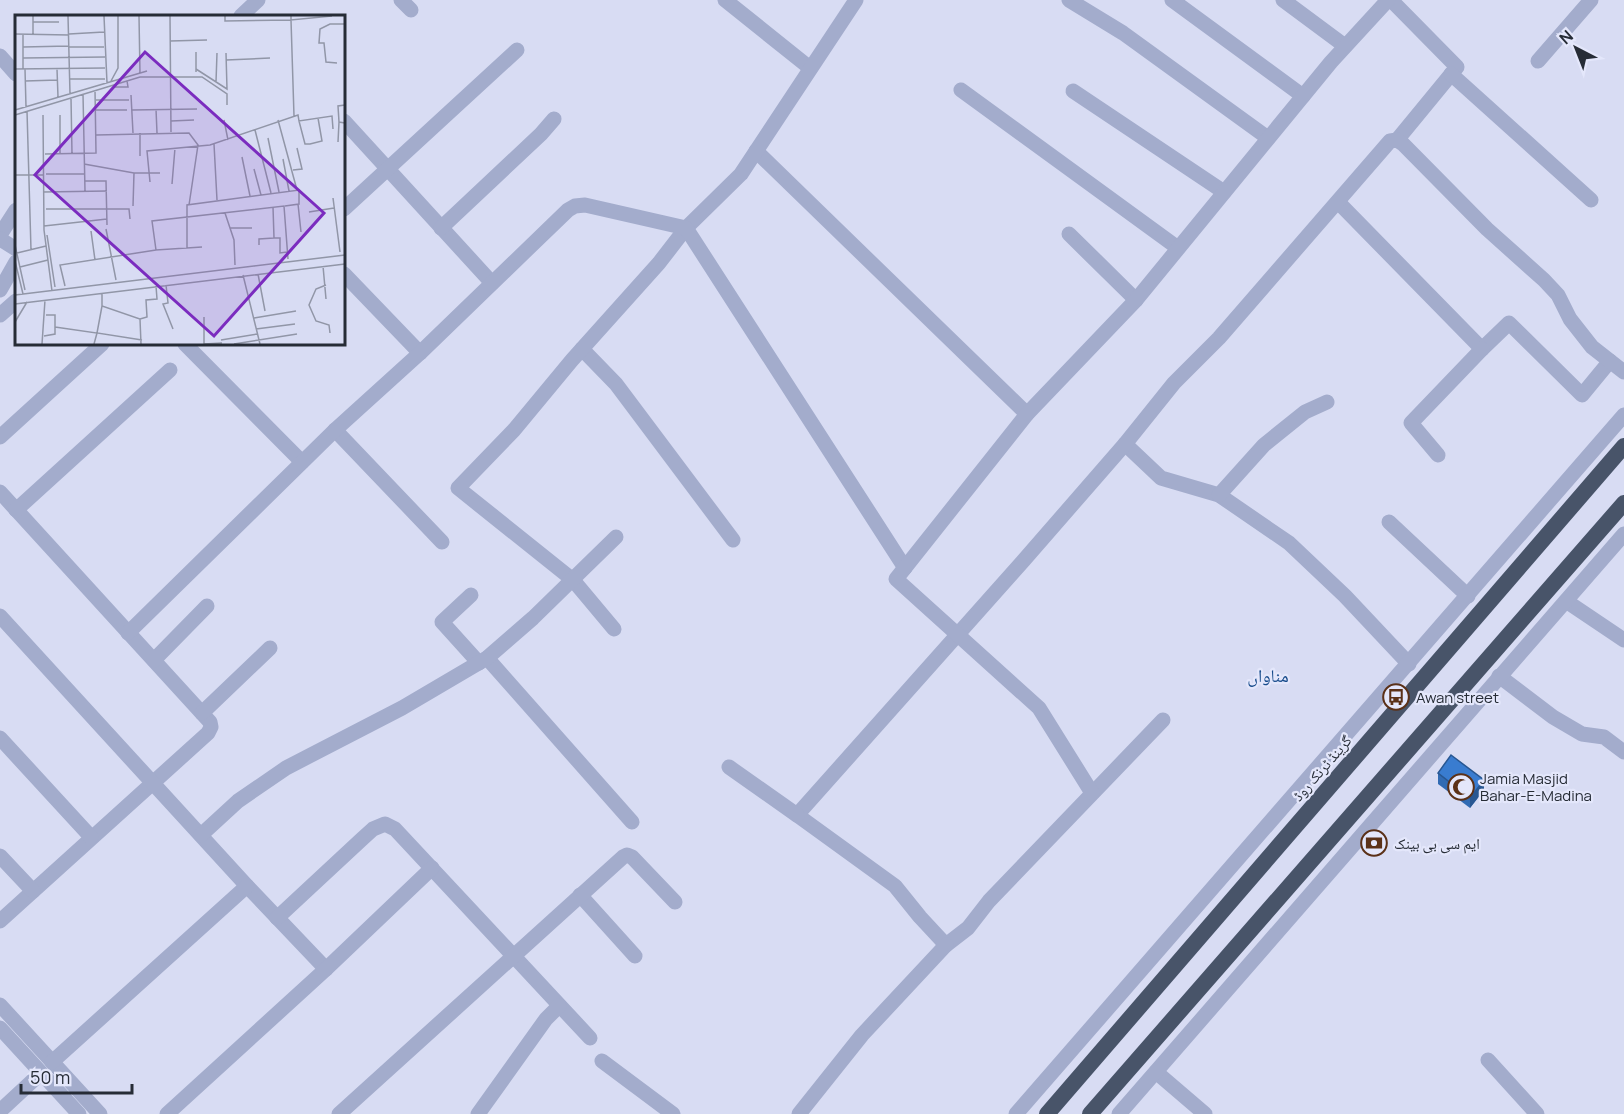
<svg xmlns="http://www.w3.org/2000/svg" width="1624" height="1114" viewBox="0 0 1624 1114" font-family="Manrope,'Noto Naskh Arabic',sans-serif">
<rect width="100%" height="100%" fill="#d8dcf3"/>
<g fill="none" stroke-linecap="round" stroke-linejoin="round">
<g stroke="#a3accc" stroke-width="15">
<path d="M401,0L411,10"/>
<path d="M725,0L810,68"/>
<path d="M1069,0L1123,33L1268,138"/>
<path d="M1172,0L1303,96"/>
<path d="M1283,0L1345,46"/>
<path d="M1391,0L1457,67L1397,140"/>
<path d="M241,16L258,0"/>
<path d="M0,56L16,74"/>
<path d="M1538,61L1591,0"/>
<path d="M1451,74L1591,200"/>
<path d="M961,90L1178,248"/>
<path d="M1073,91L1224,192"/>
<path d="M344,121L492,283"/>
<path d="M756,151L1027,414"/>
<path d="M1338,202L1482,349L1509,323L1582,395L1610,361"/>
<path d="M344,209L517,50"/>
<path d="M441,228L541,134L554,119"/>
<path d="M1069,234L1136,300"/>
<path d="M0,235L16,210"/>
<path d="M0,239L16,249"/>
<path d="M344,274L420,353"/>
<path d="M0,290L16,262"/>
<path d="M0,315L16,301"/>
<path d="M185,344L302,462"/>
<path d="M582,349L616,384L733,540"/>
<path d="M335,430L442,542"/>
<path d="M0,437L102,344"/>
<path d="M1125,444L1161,478L1219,495L1289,543L1345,596L1409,664"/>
<path d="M1438,455L1411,423L1482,349"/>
<path d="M0,492L210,722L211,727L208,733L0,921"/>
<path d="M1219,495L1264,445L1305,412L1327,402"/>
<path d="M16,510L170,370"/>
<path d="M1389,522L1468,596"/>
<path d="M471,595L442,622L479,663"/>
<path d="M1566,601L1624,640"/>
<path d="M0,616L247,886L326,969"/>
<path d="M614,629L573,580L458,488L514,430L572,360L659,263L686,228L741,174L856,0"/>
<path d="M128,633L335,430L420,353L568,210L575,206L585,205L686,228L905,568"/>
<path d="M487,658L632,822"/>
<path d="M154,660L207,606"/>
<path d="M1499,676L1553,717L1582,734L1604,737L1624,752"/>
<path d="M202,713L270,648"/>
<path d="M1163,720L989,901L968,928L946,945L920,917L895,886L797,815L1024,560L1125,444L1174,383L1219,338L1390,141L1397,140L1403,144L1487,229L1544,280L1558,295L1570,319L1592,347L1624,372"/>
<path d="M0,738L91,837"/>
<path d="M729,767L797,815"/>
<path d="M1092,793L1039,708L896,579L1027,414L1136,300L1331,62L1388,0"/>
<path d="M201,835L238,801L286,768L402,708L487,658L533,618L616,537"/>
<path d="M0,856L33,891"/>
<path d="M580,895L635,956"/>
<path d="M277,918L362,839L373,829L385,824L395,829L590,1038"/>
<path d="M0,1005L100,1114"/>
<path d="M0,1028L79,1114"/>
<path d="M1488,1060L1537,1114"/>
<path d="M602,1061L673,1114"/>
<path d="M52,1062L247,886"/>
<path d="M1156,1072L1205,1114"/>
<path d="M0,1111L41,1073"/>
<path d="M167,1114L326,969L432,868"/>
<path d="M339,1114L623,857L627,855L632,857L675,902"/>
<path d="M478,1114L546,1019L559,1006"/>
<path d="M799,1114L862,1035L946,945"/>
<path d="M1016,1114L1624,415"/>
<path d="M1119,1114C1288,921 1455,727 1624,534"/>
</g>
<g stroke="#485469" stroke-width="16">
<path d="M1047,1114L1624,446"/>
<path d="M1090,1114L1624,503"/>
</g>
</g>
<path fill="#316bb3" d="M1438,773L1484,790L1470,808L1438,784Z"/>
<path fill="#285792" d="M1484,780V790L1470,808V798Z"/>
<path fill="#397cd0" stroke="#285792" stroke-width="1.5" d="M1451,755L1484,780L1470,798L1438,773Z"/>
<defs>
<g id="bus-ring" transform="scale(1.35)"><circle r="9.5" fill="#e4e7fb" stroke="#5b3118" stroke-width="1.5"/><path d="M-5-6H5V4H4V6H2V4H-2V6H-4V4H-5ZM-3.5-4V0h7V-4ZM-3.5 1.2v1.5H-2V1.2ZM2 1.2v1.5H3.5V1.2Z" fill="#5b3118"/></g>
<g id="mosque-ring" transform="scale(1.35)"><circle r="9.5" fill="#e4e7fb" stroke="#5b3118" stroke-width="1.5"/><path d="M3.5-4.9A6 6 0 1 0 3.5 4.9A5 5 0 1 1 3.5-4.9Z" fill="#5b3118"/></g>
<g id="bank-ring" transform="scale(1.35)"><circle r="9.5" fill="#e4e7fb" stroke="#5b3118" stroke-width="1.5"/><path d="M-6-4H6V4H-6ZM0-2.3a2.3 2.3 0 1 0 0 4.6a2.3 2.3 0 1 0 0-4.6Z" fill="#5b3118"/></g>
</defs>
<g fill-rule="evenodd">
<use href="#bus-ring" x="1396" y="697"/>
<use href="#mosque-ring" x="1461" y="787"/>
<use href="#bank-ring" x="1374" y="843"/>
</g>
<g text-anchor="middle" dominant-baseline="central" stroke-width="4.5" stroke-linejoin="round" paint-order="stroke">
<g font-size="15" fill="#262c36" stroke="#e4e7fb" text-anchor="start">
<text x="1416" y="697">Awan street</text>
<text x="1480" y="778">Jamia Masjid<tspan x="1480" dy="17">Bahar-E-Madina</tspan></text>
<text x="1394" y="843">ایم سی بی بینک</text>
</g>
<g font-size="15" fill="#262c36" stroke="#e4e7fb">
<text transform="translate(1322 768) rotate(-49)">گرینڈ ٹرنک روڈ</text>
</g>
<g font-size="18" fill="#184c8c" stroke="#e4e7fb">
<text x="1268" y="675">مناواں</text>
</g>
</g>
<g transform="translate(15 15)">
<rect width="330" height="330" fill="#d8dcf3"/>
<path fill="none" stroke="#9196a7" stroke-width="1.5" d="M53,1L55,79M89,1L92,68M124,1L125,59M155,1L156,117M210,1V6L276,5L279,101M276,1V5L317,1M18,7H44M0,19L54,20M54,19L89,17M18,20V1M155,26L192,25M8,32L54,31M54,32H89M181,37V57M8,43L90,42M211,45L255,43M322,48L311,47L309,28H304L305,14L315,9H330M0,54L90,53M8,54V19M10,54L11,92M42,54L43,82M181,54L212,74L211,38M54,64H90M10,66L43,65M96,66L103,53V1M201,67L202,38M98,72H113L112,66M68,79L70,176M116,80L118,118M56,83L57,139M81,85H114M330,90L323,91L324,107L330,108M141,94L142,118M0,95L132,56M81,95H112M117,95L182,94M12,96L16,235M0,100L125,62H187L212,79V90M28,100L29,215L37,276M45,100V139M209,105L213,125M263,105L282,175M156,106L179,105M284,106L290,129H295L307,126L303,103M240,115L256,178M125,118V141M81,120L174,118L183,130L174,190M253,123L264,177M323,127L324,107M199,129L202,185M30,139L81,138L80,75M227,142L235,181M268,144L274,176M69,149L119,158H145M239,154L246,180M278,155L287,154L282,133M31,159H69M0,160H28M70,166H91L92,210M135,167L132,136L195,130L283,100L284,106L317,101L318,114M157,169L160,133M28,177L92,176M318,183L325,237M283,189L286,217M118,191L119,158M258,192L259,223H265V238L272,237M31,194H114L115,204M294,197L319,193M210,198L219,225L220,250M29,211L92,204M215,213H237M91,214L101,265M76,216L80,245M32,220L40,272M0,230L10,275M244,230V224L259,223M187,232L141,235L137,206L269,191L273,244M172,233V190L284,175V189L270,191M2,238L31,231M0,246L8,279M308,251L311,284M5,252L33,245M243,259L250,296M228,260L245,329M151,270L153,288L148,289L158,314M311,270L301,274L294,290L301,306L314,310L315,318M50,271L45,250L141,235M87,278V291L125,304L126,329M0,280L330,240M0,289L330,249M87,291L82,318L127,325M189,302V329M239,303L281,296M125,304L132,302L131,285L142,284L141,271M0,307L12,287M40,312L82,318L79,329M241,314L280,309M29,321L40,319V300H31M206,325L242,319M27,329L30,285M189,329L207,328M219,329L282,319"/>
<path fill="#7b2cbf" fill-opacity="0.15" stroke="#7b2cbf" stroke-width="3" d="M130,37L309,198L199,321L20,160Z"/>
<rect width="330" height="330" fill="none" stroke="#262c36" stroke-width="3"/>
</g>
<g transform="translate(1576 48) rotate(318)" stroke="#e4e7fb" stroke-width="4.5" paint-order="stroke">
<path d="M0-4.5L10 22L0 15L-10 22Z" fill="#262c36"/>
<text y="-9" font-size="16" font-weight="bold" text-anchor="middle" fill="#262c36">N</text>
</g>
<path d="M21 1084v9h111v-9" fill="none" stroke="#262c36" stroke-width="3"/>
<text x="30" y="1084" font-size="18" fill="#262c36" stroke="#e4e7fb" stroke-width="4.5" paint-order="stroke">50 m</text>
</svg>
